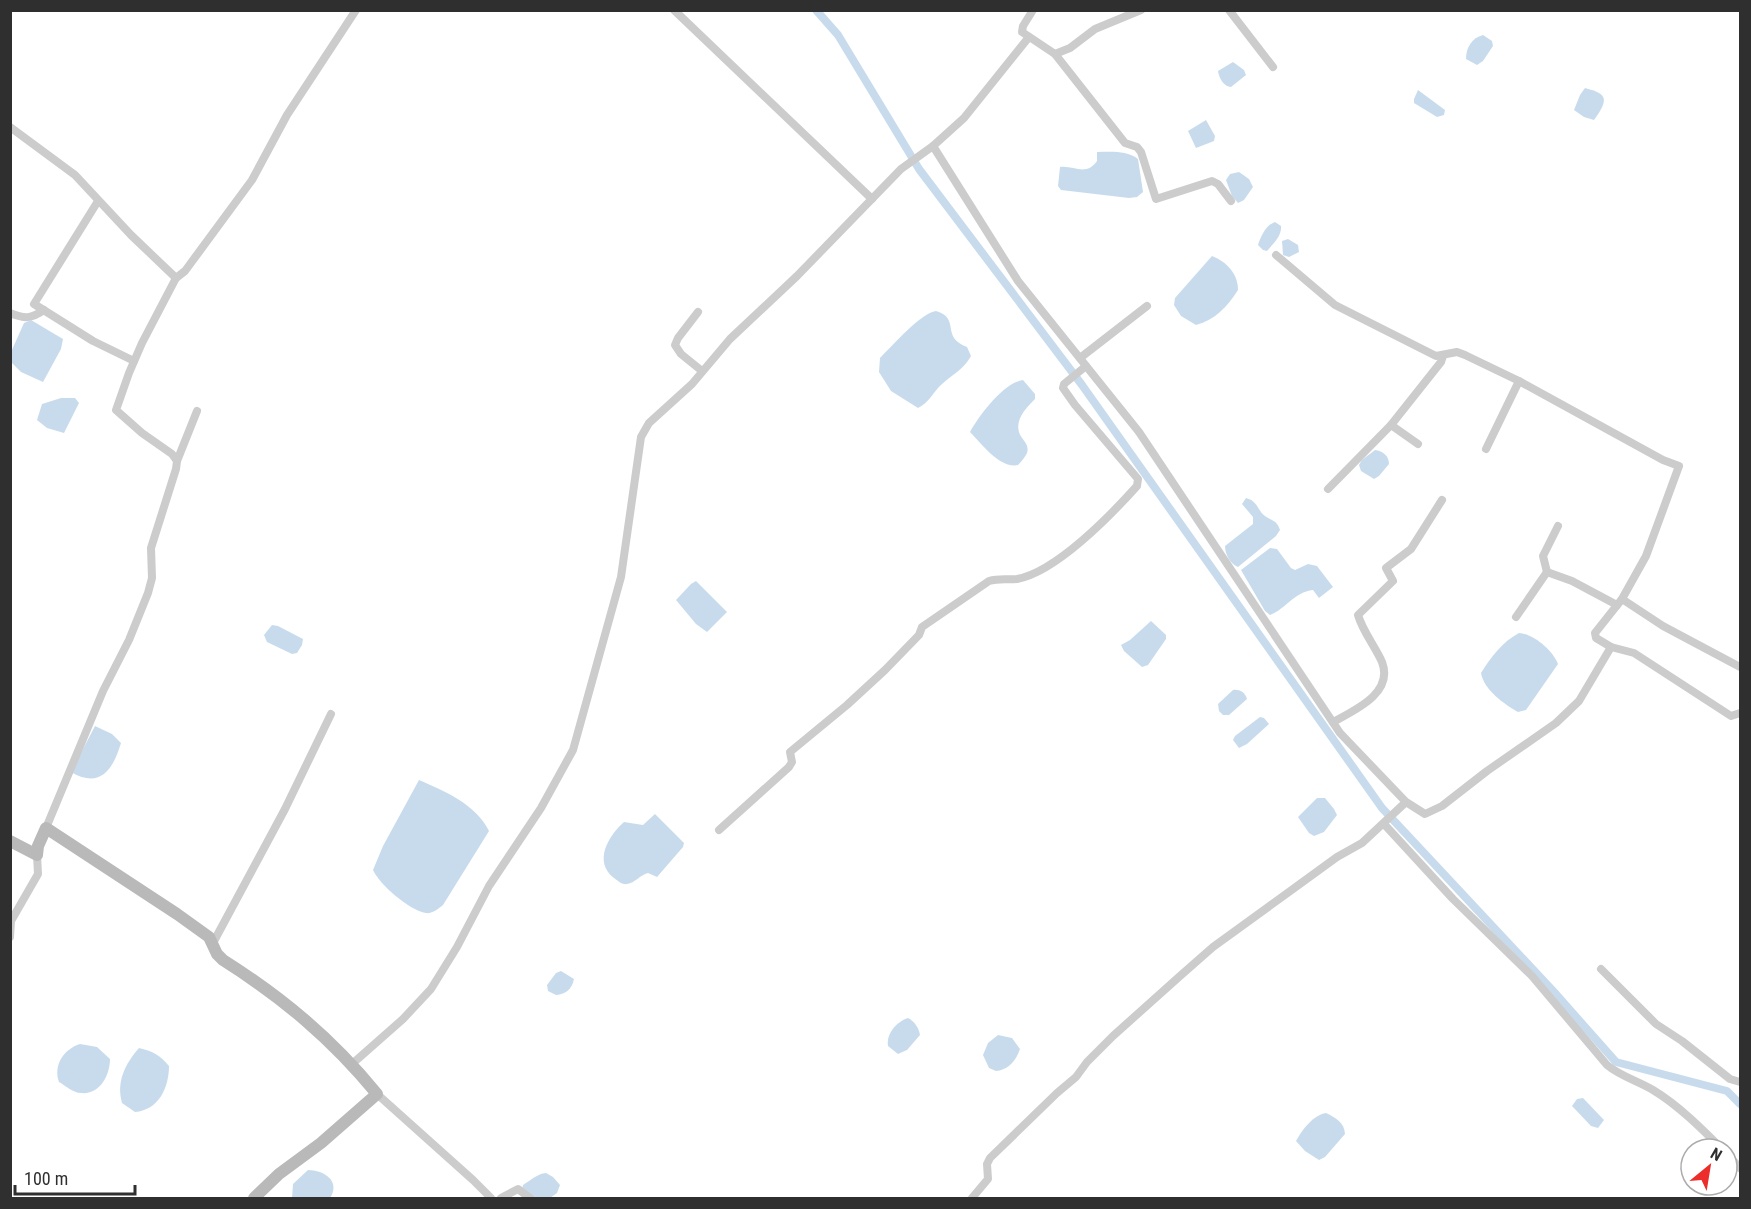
<svg xmlns="http://www.w3.org/2000/svg" width="1751" height="1209" viewBox="0 0 1751 1209" font-family="'Roboto Condensed',sans-serif">
<rect width="100%" height="100%" fill="#fff"/>
<g fill="#c8dbed">
<path d="M1483,35L1492,41L1493,46L1483,61L1477,65L1466,59C1466,47 1472,38 1483,35Z"/>
<path d="M1233,62L1244,70L1246,75L1231,87C1224,87 1219,78 1218,71Z"/>
<path d="M1585,88C1609,94 1608,100 1594,120L1584,117L1574,110L1580,95Z"/>
<path d="M1418,90L1445,110L1444,115L1437,117L1414,103V99Z"/>
<path d="M1206,120L1215,136L1214,141L1196,148L1188,131Z"/>
<path d="M1097,152C1111,152 1126,150 1138,159L1143,192L1137,197L1129,198L1061,190L1058,186L1060,167C1074,165 1086,177 1097,161Z"/>
<path d="M1239,172L1249,179L1253,187L1244,200L1238,203L1232,196L1226,180L1230,174Z"/>
<path d="M1275,222L1281,226C1282,236 1273,244 1267,251L1263,250L1258,245C1261,236 1266,225 1275,222Z"/>
<path d="M1288,239L1298,245L1299,252L1289,257L1283,255L1282,241Z"/>
<path d="M1212,256C1227,262 1238,274 1238,290C1227,307 1215,320 1196,325L1181,316L1174,305L1175,298Z"/>
<path d="M936,311C961,318 940,337 967,347L971,356C964,369 953,374 942,384C933,392 929,403 918,408L891,391L879,372L880,358C892,346 921,313 936,311Z"/>
<path d="M31,320L63,339L61,349L43,382L21,372L11,362V352L24,323Z"/>
<path d="M1023,380L1035,394V399C1027,407 1015,419 1019,432C1021,440 1030,443 1027,453C1025,457 1021,462 1018,465C1000,469 982,444 970,432C979,416 1003,383 1023,380Z"/>
<path d="M61,398H75L79,403L64,433L47,428L37,420L42,404Z"/>
<path d="M1375,450C1383,451 1389,456 1389,464L1379,476L1374,479L1361,471L1359,465L1362,460Z"/>
<path d="M1246,498C1258,501 1257,510 1265,516C1272,521 1277,520 1280,530L1276,536L1238,567C1230,564 1225,554 1225,546L1253,524V517L1242,504Z"/>
<path d="M1270,548L1277,549L1291,568L1295,570L1308,564L1317,566L1333,587L1319,598L1313,590C1294,592 1286,609 1270,615L1265,611L1241,570Z"/>
<path d="M696,581L727,612L707,632L696,624L676,600L691,584Z"/>
<path d="M1151,621L1166,635V639L1148,665L1142,667L1124,651L1121,645L1130,640Z"/>
<path d="M272,625L278,626L303,639L302,645L297,653L292,654L267,642L264,635Z"/>
<path d="M1519,633C1534,634 1553,651 1558,664L1526,710L1518,712C1504,704 1484,690 1481,673C1491,657 1502,642 1519,633Z"/>
<path d="M1233,690C1239,689 1245,692 1247,699L1229,715H1223L1219,711L1218,704Z"/>
<path d="M1260,717L1264,718L1269,724L1247,744L1239,748L1233,740L1235,736Z"/>
<path d="M95,726L112,734L121,743C113,770 100,789 71,772Z"/>
<path d="M419,780C444,791 476,804 489,831L443,905C438,909 432,914 426,913C409,910 380,885 373,870L383,846Z"/>
<path d="M1317,798H1325L1334,809L1337,815L1324,832L1314,836L1309,833L1298,817Z"/>
<path d="M655,814L684,843L683,847L657,877L648,873C640,875 635,883 627,884C622,885 618,881 614,878C593,862 608,836 624,822L643,825Z"/>
<path d="M561,971L574,979C572,989 566,994 556,995L548,991L547,985L556,973Z"/>
<path d="M908,1018C914,1021 919,1028 920,1035L907,1050L898,1054L888,1046C886,1034 896,1022 908,1018Z"/>
<path d="M998,1035L1012,1038L1020,1049C1016,1061 1008,1070 996,1071L989,1068L983,1055L988,1043Z"/>
<path d="M80,1044L97,1047L110,1059C110,1075 100,1095 81,1093C73,1093 66,1086 59,1082C53,1065 64,1049 80,1044Z"/>
<path d="M139,1048C152,1051 160,1055 169,1066C169,1087 159,1110 135,1112L122,1103C116,1082 125,1064 139,1048Z"/>
<path d="M1583,1098L1604,1120L1598,1128L1591,1126L1572,1106L1577,1099Z"/>
<path d="M1326,1113C1336,1118 1344,1122 1345,1134L1325,1157L1319,1160L1305,1151L1296,1141C1302,1130 1313,1115 1326,1113Z"/>
<path d="M308,1170C324,1170 341,1181 330,1198H292L293,1184Z"/>
<path d="M546,1173L553,1177L560,1185L557,1193L550,1198H533L522,1189L523,1185C531,1180 537,1174 546,1173Z"/>
</g>
<g fill="none" stroke-linecap="round" stroke-linejoin="round">
<path stroke="#c8dbed" stroke-width="8" d="M816,10L838,35L919,169L1082,385L1382,808L1554,992L1616,1062L1727,1091L1740,1104"/>
<g stroke="#ccc" stroke-width="8">
<path d="M674,10L872,199"/>
<path d="M1033,10L1023,26L1022,32L1055,54L1070,48L1095,29L1141,10"/>
<path d="M1229,10L1273,67"/>
<path d="M1029,37L964,118L933,146L1018,281L1139,432L1340,733L1406,802L1425,814L1442,806L1487,771L1556,723L1579,701L1611,647L1596,638L1595,633L1622,599"/>
<path d="M1055,54L1125,143L1137,147L1141,152L1156,199L1212,181L1218,184L1231,201"/>
<path d="M10,127L75,175L131,235L176,278L142,343L129,373L116,410L142,433L172,454L177,461L176,469L151,548L152,578L148,593L129,640L103,691L46,828"/>
<path d="M98,201L34,304L93,341L134,361"/>
<path d="M1276,255L1335,305L1436,356L1457,352L1465,355L1519,381L1663,460L1679,466L1646,556L1622,599L1663,626L1740,667"/>
<path d="M176,278L185,271L252,180L287,115L356,10"/>
<path d="M698,312L678,338L675,345L681,354L702,371"/>
<path d="M10,313C25,319 31,319 44,310"/>
<path d="M1080,358L1147,306"/>
<path d="M1418,444L1391,425L1441,362L1443,356"/>
<path d="M1486,449L1519,381"/>
<path d="M177,461L197,411"/>
<path d="M1328,489L1391,425"/>
<path d="M1558,526L1543,556L1547,572L1572,581L1617,605"/>
<path d="M1516,617L1547,572"/>
<path d="M1611,647L1634,653L1731,716L1740,713"/>
<path d="M1333,722C1355,710 1394,693 1382,662C1375,646 1363,632 1358,615L1393,581L1386,568L1411,549L1442,500"/>
<path d="M1384,824L1453,899L1532,976L1607,1065C1620,1076 1638,1081 1653,1090C1678,1105 1701,1128 1722,1149"/>
<path d="M719,830L789,767L792,762L790,752L847,705L885,670L919,635L922,627L989,581C999,578 1007,580 1017,579C1056,572 1111,515 1137,486L1138,479L1075,405L1063,388L1064,384L1086,366"/>
<path d="M10,937L11,921L38,874L37,855"/>
<path d="M213,943L285,809L331,714"/>
<path d="M1601,969L1656,1024L1682,1041L1730,1079L1740,1082"/>
<path d="M352,1064L403,1019L431,989L457,947L489,886L541,808L573,750L621,577L641,437L649,423L692,384L730,339L797,276L901,169L933,146"/>
<path d="M377,1094L473,1180L491,1198"/>
<path d="M1727,1154L1740,1168"/>
<path d="M501,1198L518,1189L530,1198"/>
<path d="M972,1198L988,1179L987,1164L990,1158L1057,1093L1076,1077L1087,1062L1113,1036L1180,976L1213,947L1293,889L1337,857L1362,843L1406,802"/>
</g>
<path stroke="#b9b9b9" stroke-width="12" d="M10,841L37,855L38,846L46,828L177,914L209,937L217,954L223,960C283,998 332,1039 377,1094L321,1143L279,1174L254,1198"/>
</g>
<rect width="1751" height="1209" fill="none" stroke="#2f2f2f" stroke-width="24"/>
<g transform="translate(1709 1167) rotate(30)"><circle r="28" fill="#ffffff" stroke="#acacac" stroke-width="1.5"/>
<path d="M0-4.5L10 22L0 15L-10 22Z" fill="#ec2d2b"/>
<text y="-9" font-size="16" font-weight="bold" text-anchor="middle" fill="#2f2f2f">N</text>
</g>
<path d="M15 1185v9h120v-9" fill="none" stroke="#2f2f2f" stroke-width="3"/>
<text x="24" y="1185" font-size="18" fill="#2f2f2f" stroke="#ffffff" stroke-width="4.5" paint-order="stroke">100 m</text>
</svg>
